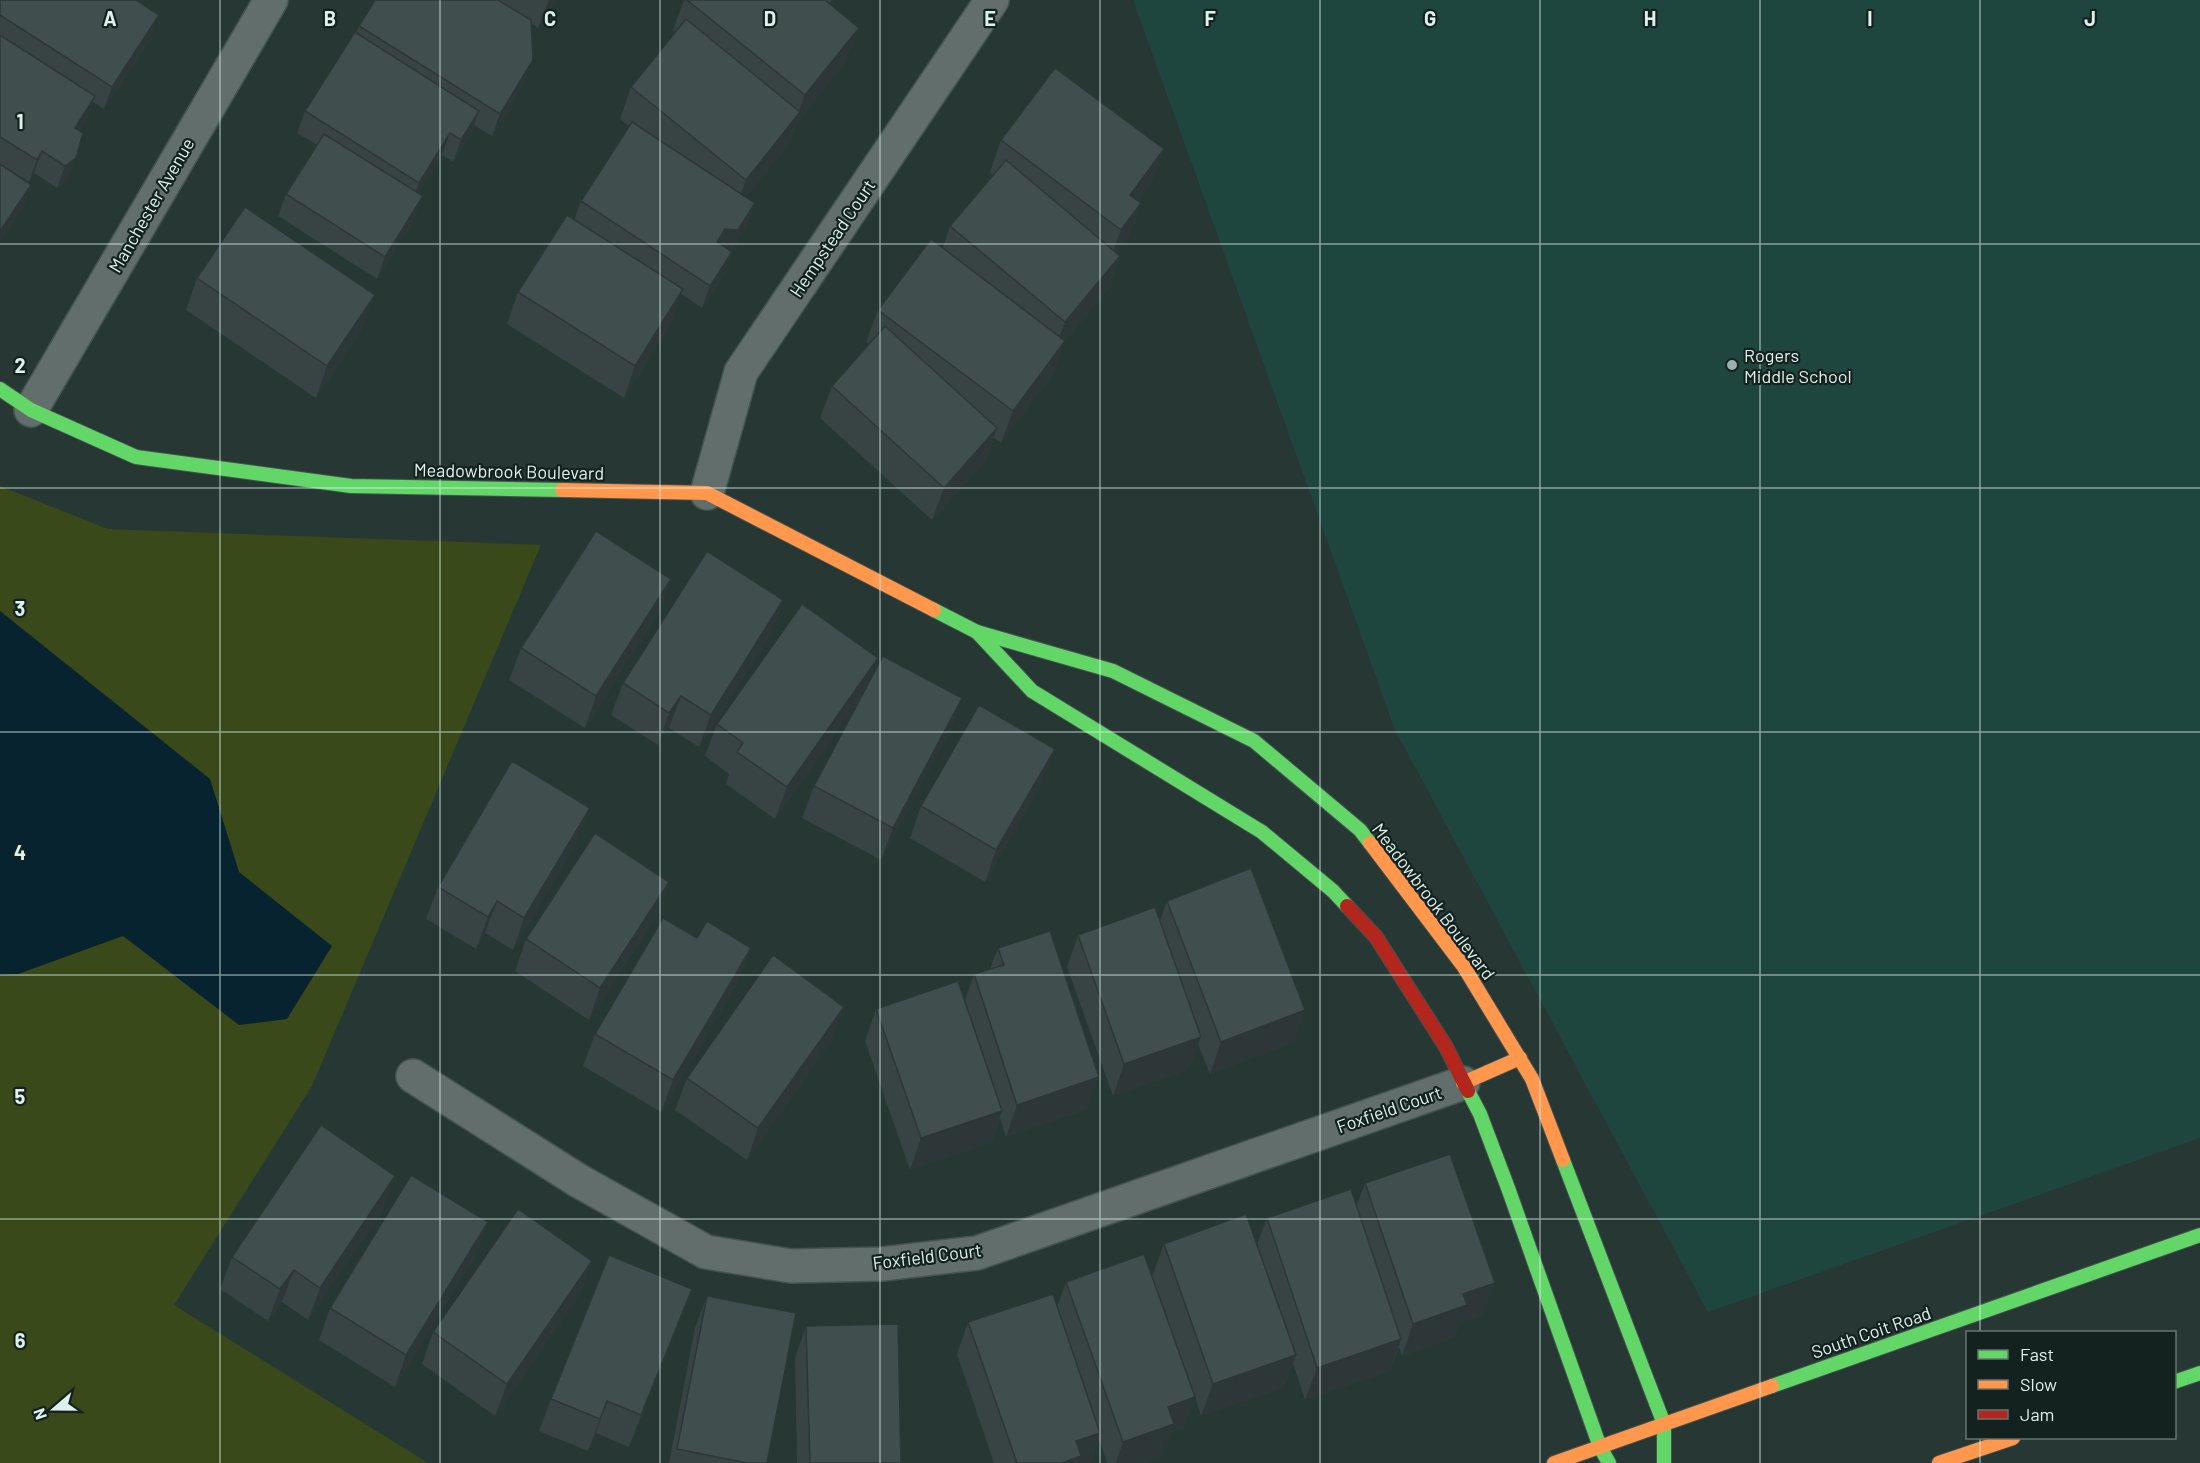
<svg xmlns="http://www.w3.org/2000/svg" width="2200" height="1463" viewBox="0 0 2200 1463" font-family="Barlow,sans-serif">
<rect width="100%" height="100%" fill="#263734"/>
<path fill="#1f463e" d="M1133,0H2200V1138L1708,1312L1395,730Z"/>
<path fill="#39491a" d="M0,486L108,529L541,545L312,1086L174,1305L428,1463H0Z"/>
<path fill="#072330" d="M0,611L210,779L239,872L332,946L287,1019L239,1025L123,936L18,974L0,975Z"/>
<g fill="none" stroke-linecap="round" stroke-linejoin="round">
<g stroke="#455351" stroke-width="36">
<g id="street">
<path d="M31,410L271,0"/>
<path d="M707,493L741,372L992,0"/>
<path d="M413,1076L579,1181L706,1252L791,1266L882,1264L977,1253L1463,1083"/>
</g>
</g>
<g stroke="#455351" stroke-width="16">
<g id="fast">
<path d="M0,389L31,410L136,457L351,486L562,490"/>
<path d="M934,610L977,632L1113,671L1254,741L1360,830L1370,843"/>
<path d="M977,632L1032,691L1262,832L1333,891L1347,906"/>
<path d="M1468,1091L1480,1114L1508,1188L1600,1447L1609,1463"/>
<path d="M1563,1160L1664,1424V1463"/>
<path d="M2174,1382L2200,1373"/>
<path d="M1772,1386L2200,1235"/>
</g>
</g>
<g stroke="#455351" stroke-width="16">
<g id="slow">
<path d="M562,490L707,493L934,610"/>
<path d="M1370,843L1464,967L1532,1079L1563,1160"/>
<path d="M1463,1083L1520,1058"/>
<path d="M1554,1463L1772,1386"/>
<path d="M1939,1463L2013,1438"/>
</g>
</g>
<g stroke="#455351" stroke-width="16">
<path id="jam" d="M1347,906L1376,937L1446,1047L1468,1091"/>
</g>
<use href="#street" stroke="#626e6b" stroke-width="33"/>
<use href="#fast" stroke="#63d668" stroke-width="14"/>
<use href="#slow" stroke="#ff974d" stroke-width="14"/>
<use href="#jam" stroke="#b3261e" stroke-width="14"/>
</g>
<g fill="#374443">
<path d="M0,0L151,37L104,109L93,102L87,118L79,130L68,180L57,188L34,173L29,182L1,164L31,185L23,207L0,241Z"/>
<path d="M375,0H556L538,28L531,23L525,82L492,136L474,125L471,133L453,162L442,155L418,193L415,218L377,279L278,216L286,194L317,145L297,133L305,111L356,33L359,26Z"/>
<path d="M684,0H832L829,4L847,60L796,124L789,144L746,197L747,225L731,251L732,252L724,274L702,308L681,294L672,321L624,398L507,324L518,292L574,220L581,201L630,127L620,119L631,87L675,32L673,30Z"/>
<path d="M1001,140L1164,149L1152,181L1138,201L1141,203L1129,235L1116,252L1120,256L1109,288L1065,340L1054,373L1001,443L994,438L986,460L932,520L820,418L832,386L869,344L866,342L878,310L943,247L950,226L993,175L990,172Z"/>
<path d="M197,278L363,327L316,398L186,310Z"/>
<path d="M671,579L659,611L585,728L509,680L521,648Z"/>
<path d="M783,600L772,632L699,747L669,728L658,745L611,715L623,683Z"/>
<path d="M878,658L871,677L962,698L950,730L881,860L802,818L814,786L858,702L775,819L726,784L729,774L705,756L717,724Z"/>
<path d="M1043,781L985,882L910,838L921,806Z"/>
<path d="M578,840L513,950L485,933L476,949L426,919L438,887Z"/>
<path d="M669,882L658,914L589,1020L515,971L526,939Z"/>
<path d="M1167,901L1305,1010L1294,1042L1210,1074L1198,1044L1189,1069L1113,1096L1067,967L1078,935L1160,920Z"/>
<path d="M998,948L1088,1109L1006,1137L1000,1118L991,1143L910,1170L865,1041L876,1009L965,1000L974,974L990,969Z"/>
<path d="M739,980L661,1112L583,1066L595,1034Z"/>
<path d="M833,1039L747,1160L675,1110L687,1078Z"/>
<path d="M395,1176L384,1208L308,1320L282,1302L268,1321L220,1289L232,1257Z"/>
<path d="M1365,1183L1483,1315L1460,1323L1455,1337L1402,1356L1399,1347L1390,1371L1305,1400L1293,1363L1284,1387L1201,1416L1195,1397L1183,1429L1171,1433L1163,1456L1144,1463H1107L1099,1438L1090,1463H994L957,1354L968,1322L1057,1307L1066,1282L1152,1276L1164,1244H1257L1267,1218L1357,1205Z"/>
<path d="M488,1222L476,1254L395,1387L319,1340L330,1308Z"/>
<path d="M592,1261L581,1293L495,1416L422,1364L433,1332Z"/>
<path d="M692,1289L680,1321L629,1447L596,1433L588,1451L539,1431L551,1399Z"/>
<path d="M707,1296L767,1463H669L695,1328Z"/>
<path d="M806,1326L901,1463H797L795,1358Z"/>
</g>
<g fill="#2d3737">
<path d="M549,0H556L538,28Z"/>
<path d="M159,15L151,37L104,109L112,87Z"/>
<path d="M859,28L847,60L796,124L789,144L734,212L746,180L798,114L805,95Z"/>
<path d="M533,60L525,82L492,136L500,114Z"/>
<path d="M95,96L87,118L67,150L75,128Z"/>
<path d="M479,111L471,133L453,162L461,140Z"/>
<path d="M450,133L442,155L411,205L419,183Z"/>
<path d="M1164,149L1152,181L1119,227L1130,195Z"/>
<path d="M42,151L34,173L29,182L37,160Z"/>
<path d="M76,158L68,180L57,188L65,166Z"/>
<path d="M31,185L23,207L0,241V231Z"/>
<path d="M423,196L415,218L377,279L385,257Z"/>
<path d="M755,203L747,225L730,252L717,242L725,229Z"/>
<path d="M1141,203L1129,235L1109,262L1121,230Z"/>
<path d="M732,252L724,274L702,308L710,286Z"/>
<path d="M1120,256L1109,288L1053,354L1065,322Z"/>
<path d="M683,289L672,321L624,398L635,366Z"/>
<path d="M375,295L363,327L316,398L327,366Z"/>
<path d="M1065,341L1054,373L1001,443L1013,411Z"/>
<path d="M997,428L986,460L932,520L944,488Z"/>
<path d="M671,579L659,611L585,728L596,696Z"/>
<path d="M783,600L772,632L699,747L711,715Z"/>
<path d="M878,658L867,690L775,819L787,787Z"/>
<path d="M681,696L669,728L658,745L669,713Z"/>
<path d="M962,698L950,730L881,860L893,828Z"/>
<path d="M1055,749L1043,781L985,882L996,850Z"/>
<path d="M590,808L578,840L513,950L524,918Z"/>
<path d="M669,882L658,914L589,1020L600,988Z"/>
<path d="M497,901L485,933L476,949L488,917Z"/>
<path d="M751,948L739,980L661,1112L673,1080Z"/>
<path d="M844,1007L833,1039L747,1160L758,1128Z"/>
<path d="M1305,1010L1294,1042L1210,1074L1221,1042Z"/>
<path d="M1201,1037L1189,1069L1113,1096L1124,1064Z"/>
<path d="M1099,1077L1088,1109L1006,1137L1017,1105Z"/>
<path d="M1002,1111L991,1143L910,1170L921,1138Z"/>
<path d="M395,1176L384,1208L308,1320L320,1288Z"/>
<path d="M488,1222L476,1254L395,1387L406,1355Z"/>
<path d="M592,1261L581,1293L495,1416L507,1384Z"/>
<path d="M294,1270L282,1302L268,1321L280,1289Z"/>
<path d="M1495,1283L1483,1315L1460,1323L1455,1337L1402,1356L1413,1324L1463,1294Z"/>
<path d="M692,1289L680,1321L629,1447L641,1415Z"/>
<path d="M1401,1339L1390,1371L1305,1400L1317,1368Z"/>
<path d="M1296,1355L1284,1387L1201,1416L1213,1384Z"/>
<path d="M1195,1397L1183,1429L1171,1433L1163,1456L1144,1463H1116L1123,1442L1168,1407Z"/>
<path d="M607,1401L596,1433L588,1451L600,1419Z"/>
<path d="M1100,1433L1090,1463H1062L1076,1441Z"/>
</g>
<g fill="#404f4e" stroke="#2d3737" stroke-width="1.5">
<path d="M0,0H136L159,15L112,87L0,15Z"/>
<path d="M375,0H498L531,20L533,60L500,114L359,26Z"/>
<path d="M687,0H825L859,28L805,95Z"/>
<path d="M686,19L800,112L746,180L631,87Z"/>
<path d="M355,32L479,111L461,140L450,133L419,183L305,111Z"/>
<path d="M0,35L95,96L75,128L83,133L76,158L65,166L42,151L37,160L0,137Z"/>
<path d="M1055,68L1164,149L1130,195L1141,203L1121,230L1001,140Z"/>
<path d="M632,122L755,203L738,230L725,229L717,242L732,252L710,286L581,201Z"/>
<path d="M324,134L423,196L385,257L286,194Z"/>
<path d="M1006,160L1120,256L1065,322L950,226Z"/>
<path d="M0,164L31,185L0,231Z"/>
<path d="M245,207L375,295L327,366L197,278Z"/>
<path d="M567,215L683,289L635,366L518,292Z"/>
<path d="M931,239L1065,341L1013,411L878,310Z"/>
<path d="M885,326L997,428L944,488L832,386Z"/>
<path d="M596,531L671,579L596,696L521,648Z"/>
<path d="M707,551L783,600L711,715L681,696L669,713L623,683Z"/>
<path d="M802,604L878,658L787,787L737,752L743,743L717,724Z"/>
<path d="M883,656L962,698L893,828L814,786Z"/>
<path d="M979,705L1055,749L996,850L921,806Z"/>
<path d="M512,761L590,808L524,918L497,901L488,917L438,887Z"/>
<path d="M595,833L669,882L600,988L526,939Z"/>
<path d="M1251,868L1305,1010L1221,1042L1167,901Z"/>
<path d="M1155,907L1201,1037L1124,1064L1078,935Z"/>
<path d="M663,918L697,938L707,921L751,948L673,1080L595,1034Z"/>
<path d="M1050,931L1099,1077L1017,1105L974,974L1004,965L998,948Z"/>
<path d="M773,955L844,1007L758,1128L687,1078Z"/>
<path d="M958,981L1002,1111L921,1138L876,1009Z"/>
<path d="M321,1125L395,1176L320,1288L294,1270L280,1289L232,1257Z"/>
<path d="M1450,1154L1495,1283L1463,1294L1467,1305L1413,1324L1365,1183Z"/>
<path d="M411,1175L488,1222L406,1355L330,1308Z"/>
<path d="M1351,1189L1401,1339L1317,1368L1267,1218Z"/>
<path d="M518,1209L592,1261L507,1384L433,1332Z"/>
<path d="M1246,1214L1296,1355L1213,1384L1164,1244Z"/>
<path d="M1144,1254L1195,1397L1168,1407L1174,1424L1123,1442L1066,1282Z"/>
<path d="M609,1255L692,1289L641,1415L607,1401L600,1419L551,1399Z"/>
<path d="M1053,1294L1100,1433L1076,1441L1081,1456L1062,1463H1017L968,1322Z"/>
<path d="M707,1296L796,1313L767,1463H747L677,1449Z"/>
<path d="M898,1324L901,1463H810L806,1326Z"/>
</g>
<path fill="none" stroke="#dff1ec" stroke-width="1.5" stroke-opacity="0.55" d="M220,0V1463M440,0V1463M660,0V1463M880,0V1463M1100,0V1463M1320,0V1463M1540,0V1463M1760,0V1463M1980,0V1332M0,244H2200M0,488H2200M0,732H2200M0,975H2200M0,1219H2200M1980,1438V1463"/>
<circle fill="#9eb0ac" stroke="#14221f" stroke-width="2" cx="1732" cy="365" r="6"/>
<g text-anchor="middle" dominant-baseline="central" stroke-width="4.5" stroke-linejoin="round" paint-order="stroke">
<g font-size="18" fill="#dff1ec" stroke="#14221f">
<text transform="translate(151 205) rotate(-60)">Manchester Avenue</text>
<text transform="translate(832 238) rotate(-56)">Hempstead Court</text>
<text transform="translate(509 471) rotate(1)">Meadowbrook Boulevard</text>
<text transform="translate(1434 901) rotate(53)">Meadowbrook Boulevard</text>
<text transform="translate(1389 1109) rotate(-19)">Foxfield Court</text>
<text transform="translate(927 1256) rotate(-7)">Foxfield Court</text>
<text transform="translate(1871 1332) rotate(-19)">South Coit Road</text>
</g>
<g font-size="18" fill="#dff1ec" stroke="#14221f" text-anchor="start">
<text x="1744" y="355">Rogers<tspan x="1744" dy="21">Middle School</tspan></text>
</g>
</g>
<g font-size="20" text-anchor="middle" font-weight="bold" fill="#dff1ec" stroke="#14221f" stroke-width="4.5" stroke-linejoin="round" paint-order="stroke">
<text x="110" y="26">A</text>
<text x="330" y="26">B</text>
<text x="550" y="26">C</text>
<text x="770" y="26">D</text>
<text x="990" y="26">E</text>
<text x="1210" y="26">F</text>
<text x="1430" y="26">G</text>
<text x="1650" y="26">H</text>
<text x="1870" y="26">I</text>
<text x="2090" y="26">J</text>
<text x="20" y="129">1</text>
<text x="20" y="373">2</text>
<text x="20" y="616">3</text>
<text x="20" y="860">4</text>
<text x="20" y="1104">5</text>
<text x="20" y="1348">6</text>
</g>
<rect x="1966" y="1331" width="210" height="108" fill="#14221f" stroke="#657571" stroke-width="1.5"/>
<rect x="1978" y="1350" width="30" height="9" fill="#63d668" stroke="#657571" stroke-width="1.5"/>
<text x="2020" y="1361" font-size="18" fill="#dff1ec">Fast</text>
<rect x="1978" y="1380" width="30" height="9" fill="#ff974d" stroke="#657571" stroke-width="1.5"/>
<text x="2020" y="1391" font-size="18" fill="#dff1ec">Slow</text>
<rect x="1978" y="1410" width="30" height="9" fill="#b3261e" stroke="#657571" stroke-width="1.5"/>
<text x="2020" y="1421" font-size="18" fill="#dff1ec">Jam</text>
<g transform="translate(54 1409) rotate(250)" stroke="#14221f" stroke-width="4.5" paint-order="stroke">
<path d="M0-4.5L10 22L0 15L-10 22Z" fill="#dff1ec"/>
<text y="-9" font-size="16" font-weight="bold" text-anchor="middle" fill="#dff1ec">N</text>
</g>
</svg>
